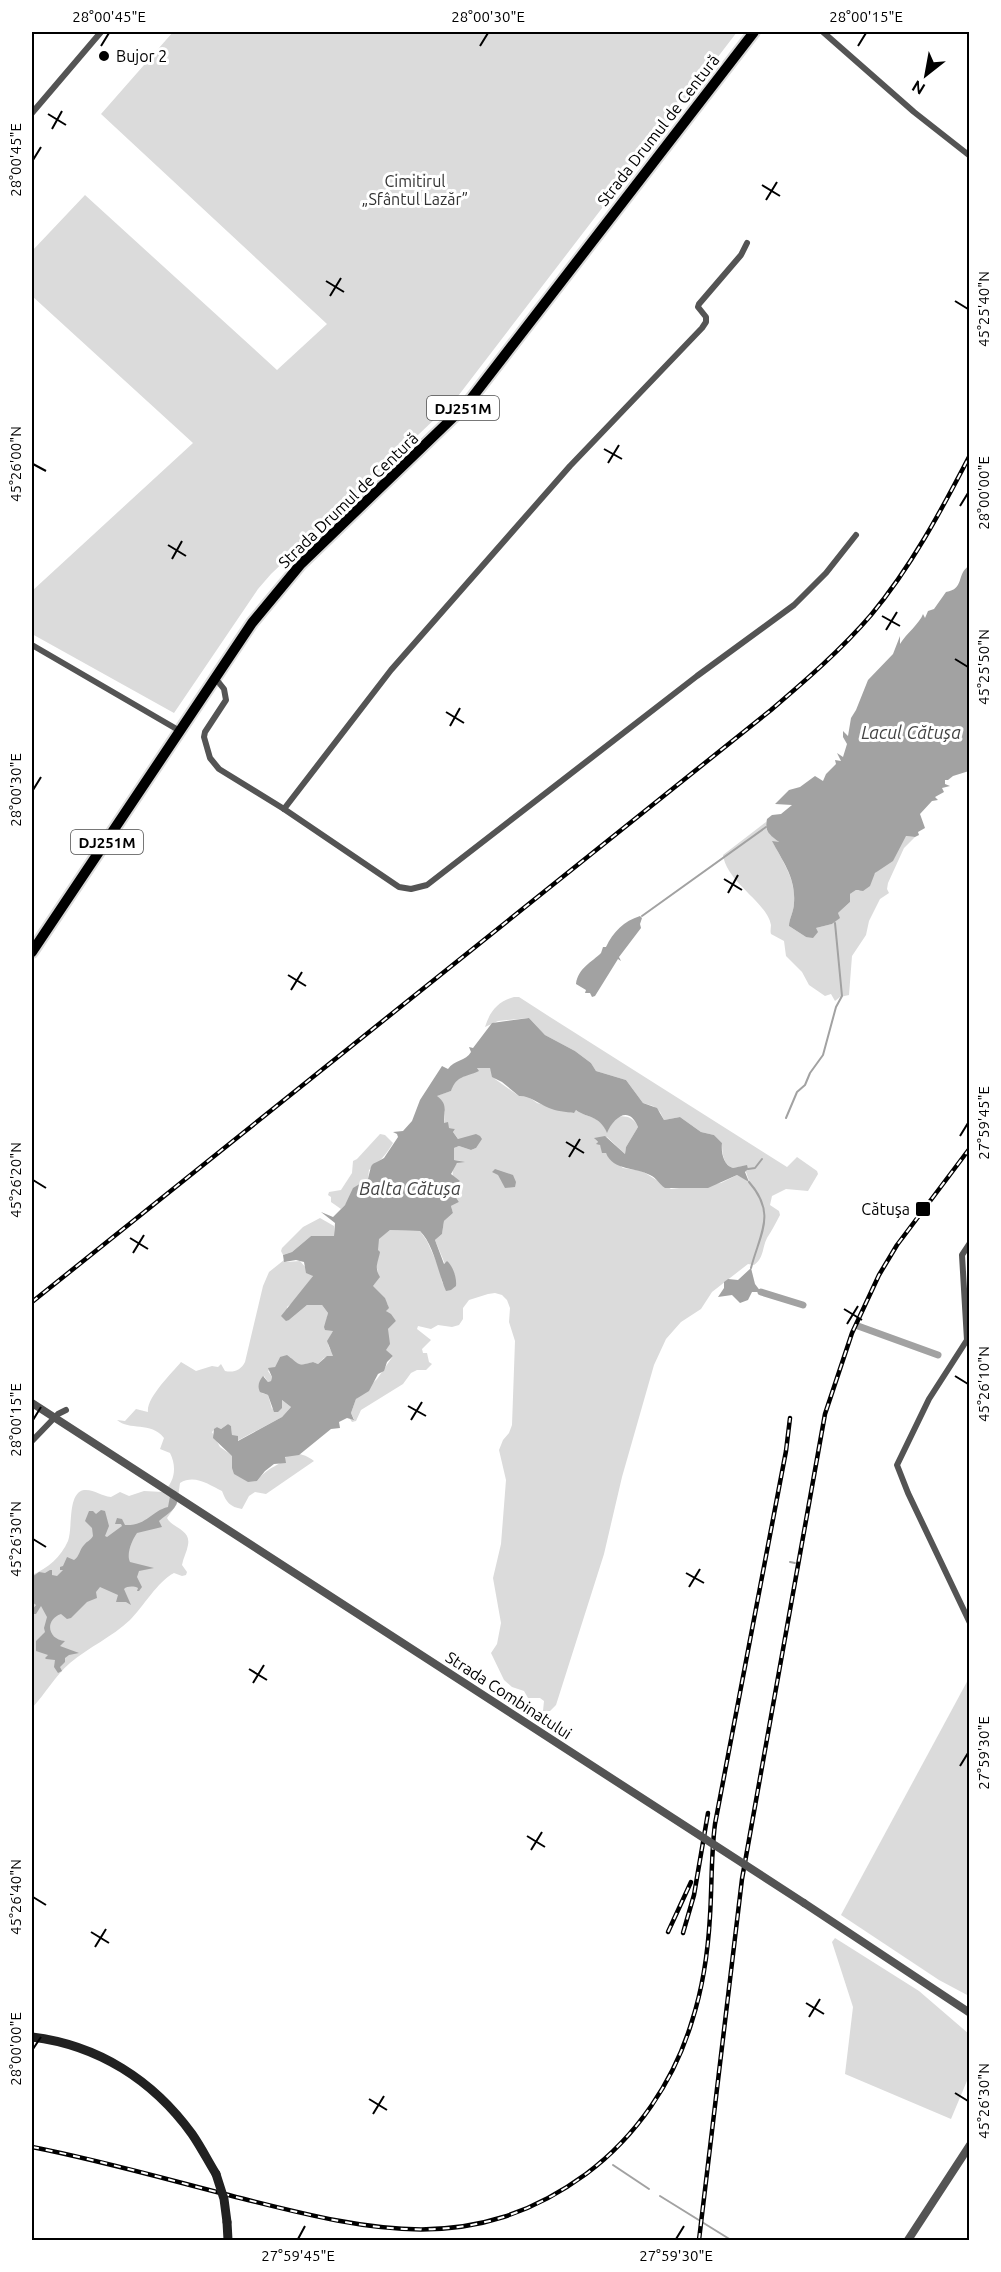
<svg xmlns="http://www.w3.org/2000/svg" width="1001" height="2272" viewBox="0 0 1001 2272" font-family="Ubuntu,sans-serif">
<rect width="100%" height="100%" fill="#fff"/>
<g fill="#dbdbdb">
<path d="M173,32H737L455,400L271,574L258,589L174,713L32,634V591L193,443L32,296V251L85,195L277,370L327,324L101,114Z"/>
<path d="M766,822C765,834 773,836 780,843L773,842C783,863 796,879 794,903C794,911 789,919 789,926L806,937L816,928L832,924L839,918L838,913L850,902V894L856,890L859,891L879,869L893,860L905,836L915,837L904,848L888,883L887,889L889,893L880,899L869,921L866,935L852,956L849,995L840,997L835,1001L831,994L825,996L809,985L802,972L786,956L784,941L771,934C770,931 771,928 771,925C767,902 727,883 723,855Z"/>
<path d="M514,997H519L550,1017L787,1167L797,1157L817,1171L818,1174L808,1191L786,1189L772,1196L770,1205L779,1211L780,1215C776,1223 772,1230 767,1238C762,1248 764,1258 754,1265L748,1264L712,1292L701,1309L681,1322L666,1339L654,1365L622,1477L604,1554L556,1705L550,1711H543L544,1701L540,1698H528L524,1691L512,1687L504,1680L491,1653L497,1644L501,1623L493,1578L501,1544L506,1480L499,1450L503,1440L509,1433L512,1425L515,1341L509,1322L510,1308L507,1300L502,1295L495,1293L488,1294L469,1300L463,1308V1319L459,1325L452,1327L438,1325L431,1329L418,1326L417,1329L431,1340L422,1349L423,1353H427L429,1362L432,1364L426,1370H417L411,1373L403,1384L361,1410L356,1421L352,1422L350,1419H354L351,1413L356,1399L377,1379L393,1356L385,1350L388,1329L396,1321L386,1311L388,1305L372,1287L379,1278L376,1263L378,1260V1239L390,1230L420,1231L427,1241L440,1270L442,1282L446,1288L455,1276L449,1263L445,1264L435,1240L442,1234L444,1221L453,1213L451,1206L459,1202L451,1190C457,1179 446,1168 461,1161L454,1160V1148L459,1146L471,1150L476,1148L471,1136L459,1140L453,1132L455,1129L448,1128L444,1124L445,1112L436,1096L451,1091C452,1088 452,1084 454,1082C461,1073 479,1065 490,1068L495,1079L519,1096L526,1095L537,1103L573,1113L576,1110C586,1118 600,1115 607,1132L616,1117C625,1115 634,1117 638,1127L626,1147L625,1154L607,1137L595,1139L606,1153L623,1168L642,1171L671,1189L721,1183L737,1175L749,1181L744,1166L733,1168C723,1165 722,1152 722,1143L714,1135L701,1132L680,1117L664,1120L660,1112L653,1106L643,1103L626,1080L596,1071L591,1063L575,1051L545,1035L529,1018L498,1021L485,1027C490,1011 498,1001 514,997Z"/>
<path d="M380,1134L385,1135L393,1143C386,1155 380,1161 369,1170L368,1179L345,1205L341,1209L331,1202V1197L328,1195L329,1192L341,1190L352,1173L353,1161L357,1159Z"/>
<path d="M320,1218L334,1226V1236H311L292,1252L283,1255L281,1251L282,1248L303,1227Z"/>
<path d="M284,1260L287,1262L300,1261L313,1276L297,1299L287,1307L289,1320L307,1305H322L328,1313L326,1322L334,1330C328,1339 325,1344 333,1353V1356L324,1358L318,1364L313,1362C303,1365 297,1367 290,1357H280L275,1367L268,1371L272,1377L271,1381L268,1382L264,1376L262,1393L268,1395L272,1409L282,1400L291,1407L282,1417L237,1441L232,1436L231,1426L228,1424L221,1429L217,1427L212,1432L220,1447L233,1456L232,1463L257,1481C267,1469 269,1470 280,1463C283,1461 284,1458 287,1456C295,1451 307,1455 314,1461L266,1494L255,1492L249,1496L242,1509C230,1507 226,1502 222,1491C209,1485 195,1474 180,1483L177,1504L167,1518C173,1529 191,1529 188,1545C187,1552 183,1558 182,1565L187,1572L186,1575L182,1576L174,1573C157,1582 144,1606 130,1620C112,1637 89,1647 70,1663C55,1676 45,1694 32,1708V1575C48,1568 61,1557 68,1541C73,1528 67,1493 84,1490C94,1489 101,1496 111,1497L120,1492L129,1496L144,1491L163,1492C175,1482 177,1467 170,1453L160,1449L164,1438C151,1421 129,1431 117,1420L125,1421L136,1409L148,1412C146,1398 172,1373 181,1362L196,1371L212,1366L218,1367L221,1364L225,1371C234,1373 241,1370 245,1362L263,1286L269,1272Z"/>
<path d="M969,1678V1996L939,1980L841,1915Z"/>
<path d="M835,1938L919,1991L969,2034V2076L951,2119L845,2074L853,2007L832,1942Z"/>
</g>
<g fill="#a2a2a2">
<path d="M969,566V771L953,776L948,780H945V784L950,786L942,788L944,792L935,797L938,800L932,801L920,814L925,828L918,832L919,835L915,837L906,836L893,861L875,873L870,886L863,891L856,890L850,894V902L838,913L840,918L832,924L816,928L818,932L813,938L806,937L789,926C789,919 794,911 794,903C796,878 783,862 772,841L779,842C770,835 764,832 767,819L772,815L781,814L792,805L775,804L789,790L800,787L815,776L823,781L826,774L836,764L835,760L841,761L837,753L843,757L847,744L843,737V731L848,736L851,718L856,710L868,680L893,654L900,636V644C906,634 920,623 923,614L925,618L928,611L934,609L946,592C965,589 956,574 969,566Z"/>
<path d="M640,916L642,918L640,924L641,928L619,957L621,961L618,959L595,996L592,997L590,993H585L586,990L576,984C578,968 592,962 601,953L603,947H606C613,932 624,921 640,916Z"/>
<path d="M529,1018L545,1035L575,1051L591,1063L596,1071L626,1080L643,1103L657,1108L664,1120L680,1117L701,1132L714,1135L722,1143C721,1152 723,1165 733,1168L747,1165L748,1169L745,1172L749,1182L737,1175L708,1188H665C659,1184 657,1178 650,1175C636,1167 613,1171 606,1153H602L600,1145L596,1144L598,1142L594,1138L605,1136L625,1154L626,1147L638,1127C629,1105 614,1117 607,1133C600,1115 586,1118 576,1110L574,1113C566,1112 556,1111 549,1108C538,1103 528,1095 519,1096L502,1082L492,1077L490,1068H477L479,1071C464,1078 457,1075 451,1091L437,1096C448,1104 444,1111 444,1123L448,1122L449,1128L455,1129L453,1132L458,1139L476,1134L480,1136L482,1139L476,1148L471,1150L459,1146L454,1148V1160L465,1162L457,1163L451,1174L460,1181L454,1185L451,1190L459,1202L451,1206L453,1213L444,1221L442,1234L435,1240L444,1264L447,1261C453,1266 457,1278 456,1286L451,1290L446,1291C438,1273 434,1245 420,1231L390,1230L379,1239L378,1250L380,1252C378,1263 374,1267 380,1277L373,1286L385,1298L389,1308L386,1311L391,1314L396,1321L388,1329L390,1344L386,1350L393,1356L387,1362L384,1371L378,1374L369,1391L356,1399L351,1413L354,1420L347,1418L339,1422L340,1428L331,1429L299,1455L285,1457L286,1463L274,1464L265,1471L257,1481L248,1482L234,1474L232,1468V1456L213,1438L214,1429L217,1427L221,1429L228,1424L231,1426L232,1435L238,1436V1441L282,1417L291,1407L282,1400V1408L278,1412H274L268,1395L260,1392C257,1386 259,1381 263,1376L268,1382L271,1381L272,1377L268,1368L275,1367L280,1357L287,1355C300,1364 296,1367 313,1362L318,1364L327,1356H333L327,1341L333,1331L325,1330L324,1327L328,1313L322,1305H307L289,1320L286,1321L281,1316L313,1276L306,1273L304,1262L296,1260L284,1262L283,1255L292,1252L311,1236H334L335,1223L321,1212L333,1217L345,1205L353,1188L368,1179C373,1160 369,1167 384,1158L398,1137L397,1134L393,1132L403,1131L412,1121L420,1100L442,1066L448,1069C454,1060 466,1061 471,1052L469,1047L473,1048L492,1023Z"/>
<path d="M495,1169L513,1175L516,1182L515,1187L505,1188L498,1175L492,1172Z"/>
<path d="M751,1268L755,1284L761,1292H752L748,1300L740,1303L732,1295L718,1297L724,1288V1282L728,1279L738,1280Z"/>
<path d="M173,1490L177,1492C181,1507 169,1513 159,1521L162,1527L137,1533C132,1540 126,1554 130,1562L154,1568L139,1571L137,1577L142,1587L139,1591H137L138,1588C134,1586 127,1586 124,1589L131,1605L126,1602H116L118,1595L100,1587L96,1592L97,1598L87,1602L71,1618L67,1619L61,1614C44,1620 48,1640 65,1641L60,1646L79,1653L69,1655L65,1658V1662L60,1667L62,1671L58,1673L54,1667L55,1660L46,1659L45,1658L48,1655L36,1651V1641L45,1632L44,1628L47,1617L41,1606L36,1614H32V1610L36,1605L32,1602V1577L39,1572L45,1573L50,1570H52V1575L57,1576L63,1570H60V1567L63,1566L67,1557L74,1560C80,1556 79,1550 84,1545C87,1541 90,1541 93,1536L92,1528L85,1521L89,1511H93L96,1514L101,1510L105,1511L109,1526L105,1536L107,1537L122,1526L121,1524H115L117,1518L122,1519L125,1525C147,1526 151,1511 168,1507L171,1491Z"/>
</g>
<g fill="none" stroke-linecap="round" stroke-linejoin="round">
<g stroke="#a2a2a2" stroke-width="2">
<path d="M642,916L766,827"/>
<path d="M786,1118L797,1092L805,1085L810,1073L823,1055L836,1007L842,996L835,923"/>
<path d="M748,1169L755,1168L762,1159"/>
<path d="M749,1182C777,1214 760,1233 751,1268"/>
<path d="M790,1562L795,1563"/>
<path d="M613,2165L649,2189"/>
<path d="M660,2196L731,2240"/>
</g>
<g stroke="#a2a2a2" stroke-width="7">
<path d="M761,1292L803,1305"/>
<path d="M858,1326L938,1355"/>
</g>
<g stroke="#dbdbdb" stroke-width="14">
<path id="trunk" d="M32,952L252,623L300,565L467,404L754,32"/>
</g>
<g stroke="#545454" stroke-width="6">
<path d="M823,32L914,112L970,156"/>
<path d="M32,113L101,32"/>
<path d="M32,645L180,731"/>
<path d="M216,679L224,689L226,700L205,732L204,737L210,758L219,769L284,809L399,887L411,889L427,885L697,676L794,605L826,573L856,535"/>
<path d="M284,809L391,670L570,466L702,328L706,322V317L698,307L699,304L741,255L747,243"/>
<path d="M970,1243L962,1255L967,1340L929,1399L897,1465L908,1493L970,1623"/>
<path d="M32,1441L58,1414L66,1410"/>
</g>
<g stroke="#545454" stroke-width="8">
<path d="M804,1903L970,2013"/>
<path d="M908,2240L970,2145"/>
</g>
<g stroke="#212121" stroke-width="9">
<path d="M32,2037C98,2045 153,2080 192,2134C201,2147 208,2161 216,2174"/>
<path d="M227,2222L228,2240"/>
</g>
<use href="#trunk" stroke="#000" stroke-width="10"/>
<g stroke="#000" stroke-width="4.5">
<g id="rail">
<path d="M32,1302L771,710C806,680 841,650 871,615C911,567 941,511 970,455"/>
<path d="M668,1932L691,1882"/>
<path d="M683,1933L694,1895L708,1813"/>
<path d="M32,2147C104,2161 176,2182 248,2200C372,2231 474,2256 586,2174C637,2136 674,2081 692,2021C703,1987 708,1952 710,1916C712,1885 711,1855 715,1824L786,1451L790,1418"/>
<path d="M699,2240L742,1879L825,1414L852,1333L879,1275L897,1245L970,1148"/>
</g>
</g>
<use href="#rail" stroke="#fff" stroke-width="2" stroke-dasharray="7" stroke-linecap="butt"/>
<path stroke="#545454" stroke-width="8" d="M32,1403L804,1903"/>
<path stroke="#212121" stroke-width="9" d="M216,2174L224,2199L227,2222"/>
</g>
<path fill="none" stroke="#000" stroke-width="2" d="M101,46L109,33M480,46L488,33M858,46L866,33M48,114L66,125M52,129L62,111M33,160L41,147M762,185L780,196M766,200L777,182M326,281L344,292M330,296L341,278M955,301L968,309M604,449L622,459M608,463L619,445M33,464L46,471M960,506L968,493M168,545L186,556M172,559L182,541M882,616L900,626M886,630L897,612M955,659L968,667M446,712L464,723M450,726L460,708M33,790L41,777M724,879L742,890M728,893L738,875M288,975L306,986M291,990L302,972M960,1136L968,1123M566,1142L584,1153M569,1157L580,1139M33,1180L46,1188M130,1238L148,1249M133,1253L144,1235M844,1309L862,1320M847,1324L858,1306M955,1376L968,1384M408,1406L426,1416M33,1420L41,1407M411,1420L422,1402M33,1539L46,1547M686,1573L704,1583M689,1587L700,1569M249,1669L267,1680M253,1683L264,1665M960,1766L968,1753M527,1836L545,1847M531,1850L542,1832M33,1897L46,1905M91,1932L109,1943M95,1947L106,1929M806,2003L824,2014M809,2017L820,1999M33,2049L41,2037M955,2093L968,2101M369,2099L387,2110M373,2114L384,2096M298,2239L305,2226M676,2239L684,2226"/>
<g fill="#000" stroke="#fff" stroke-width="2">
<circle cx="104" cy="56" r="6"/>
<rect x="915" y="1201" width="16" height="16" rx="3"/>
</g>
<g text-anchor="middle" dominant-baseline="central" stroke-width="6" stroke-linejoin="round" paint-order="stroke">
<g fill="#fff" stroke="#4c4c4c" stroke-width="1.5">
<rect x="427" y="396" width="72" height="24" rx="4.5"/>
<rect x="71" y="830" width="72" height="24" rx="4.5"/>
</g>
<g font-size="15" font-weight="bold" fill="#000">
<text x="463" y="408">DJ251M</text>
<text x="107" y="842">DJ251M</text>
</g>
<g font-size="16" fill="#000" stroke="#fff" text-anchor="start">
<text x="116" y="56">Bujor 2</text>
<text x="910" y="1209" text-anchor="end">Cătuşa</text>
</g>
<g font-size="16" fill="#000" stroke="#fff">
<text transform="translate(658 130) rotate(-52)">Strada Drumul de Centură</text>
<text transform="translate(348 500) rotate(-44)">Strada Drumul de Centură</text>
<text transform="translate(509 1695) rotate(33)">Strada Combinatului</text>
</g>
<g font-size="16" fill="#323232" stroke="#fff">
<text x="415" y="181">Cimitirul<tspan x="415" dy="18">„Sfântul Lazăr”</tspan></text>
</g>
<g font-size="18" font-style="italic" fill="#434343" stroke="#fff">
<text x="911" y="732">Lacul Cătușa</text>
<text x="410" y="1188">Balta Cătușa</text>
</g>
</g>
<rect width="1001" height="2272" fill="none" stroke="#ffffff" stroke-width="66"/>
<g transform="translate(926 75) rotate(211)" stroke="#ffffff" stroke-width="4.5" paint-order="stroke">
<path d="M0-4.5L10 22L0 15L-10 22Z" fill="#000000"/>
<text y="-9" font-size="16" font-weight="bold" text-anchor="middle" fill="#000000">N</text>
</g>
<rect x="33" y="33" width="935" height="2206" fill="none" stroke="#000" stroke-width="2"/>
<g font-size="15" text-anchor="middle" fill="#000">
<text x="109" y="22">28°00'45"E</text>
<text x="488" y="22">28°00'30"E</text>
<text x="866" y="22">28°00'15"E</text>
<text transform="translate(16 160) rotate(-90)" y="5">28°00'45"E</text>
<text transform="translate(984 309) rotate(-90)" y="5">45°25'40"N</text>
<text transform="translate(16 464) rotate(-90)" y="5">45°26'00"N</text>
<text transform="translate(984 493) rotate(-90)" y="5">28°00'00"E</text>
<text transform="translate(984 667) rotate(-90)" y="5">45°25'50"N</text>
<text transform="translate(16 790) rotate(-90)" y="5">28°00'30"E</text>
<text transform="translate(984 1123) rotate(-90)" y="5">27°59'45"E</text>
<text transform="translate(16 1180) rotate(-90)" y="5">45°26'20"N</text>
<text transform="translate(984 1384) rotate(-90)" y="5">45°26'10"N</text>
<text transform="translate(16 1420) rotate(-90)" y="5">28°00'15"E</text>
<text transform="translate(16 1539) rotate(-90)" y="5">45°26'30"N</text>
<text transform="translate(984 1753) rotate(-90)" y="5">27°59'30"E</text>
<text transform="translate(16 1897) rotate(-90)" y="5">45°26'40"N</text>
<text transform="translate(16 2049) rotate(-90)" y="5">28°00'00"E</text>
<text transform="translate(984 2101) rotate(-90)" y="5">45°26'30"N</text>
<text x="298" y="2261">27°59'45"E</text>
<text x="676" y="2261">27°59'30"E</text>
</g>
</svg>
